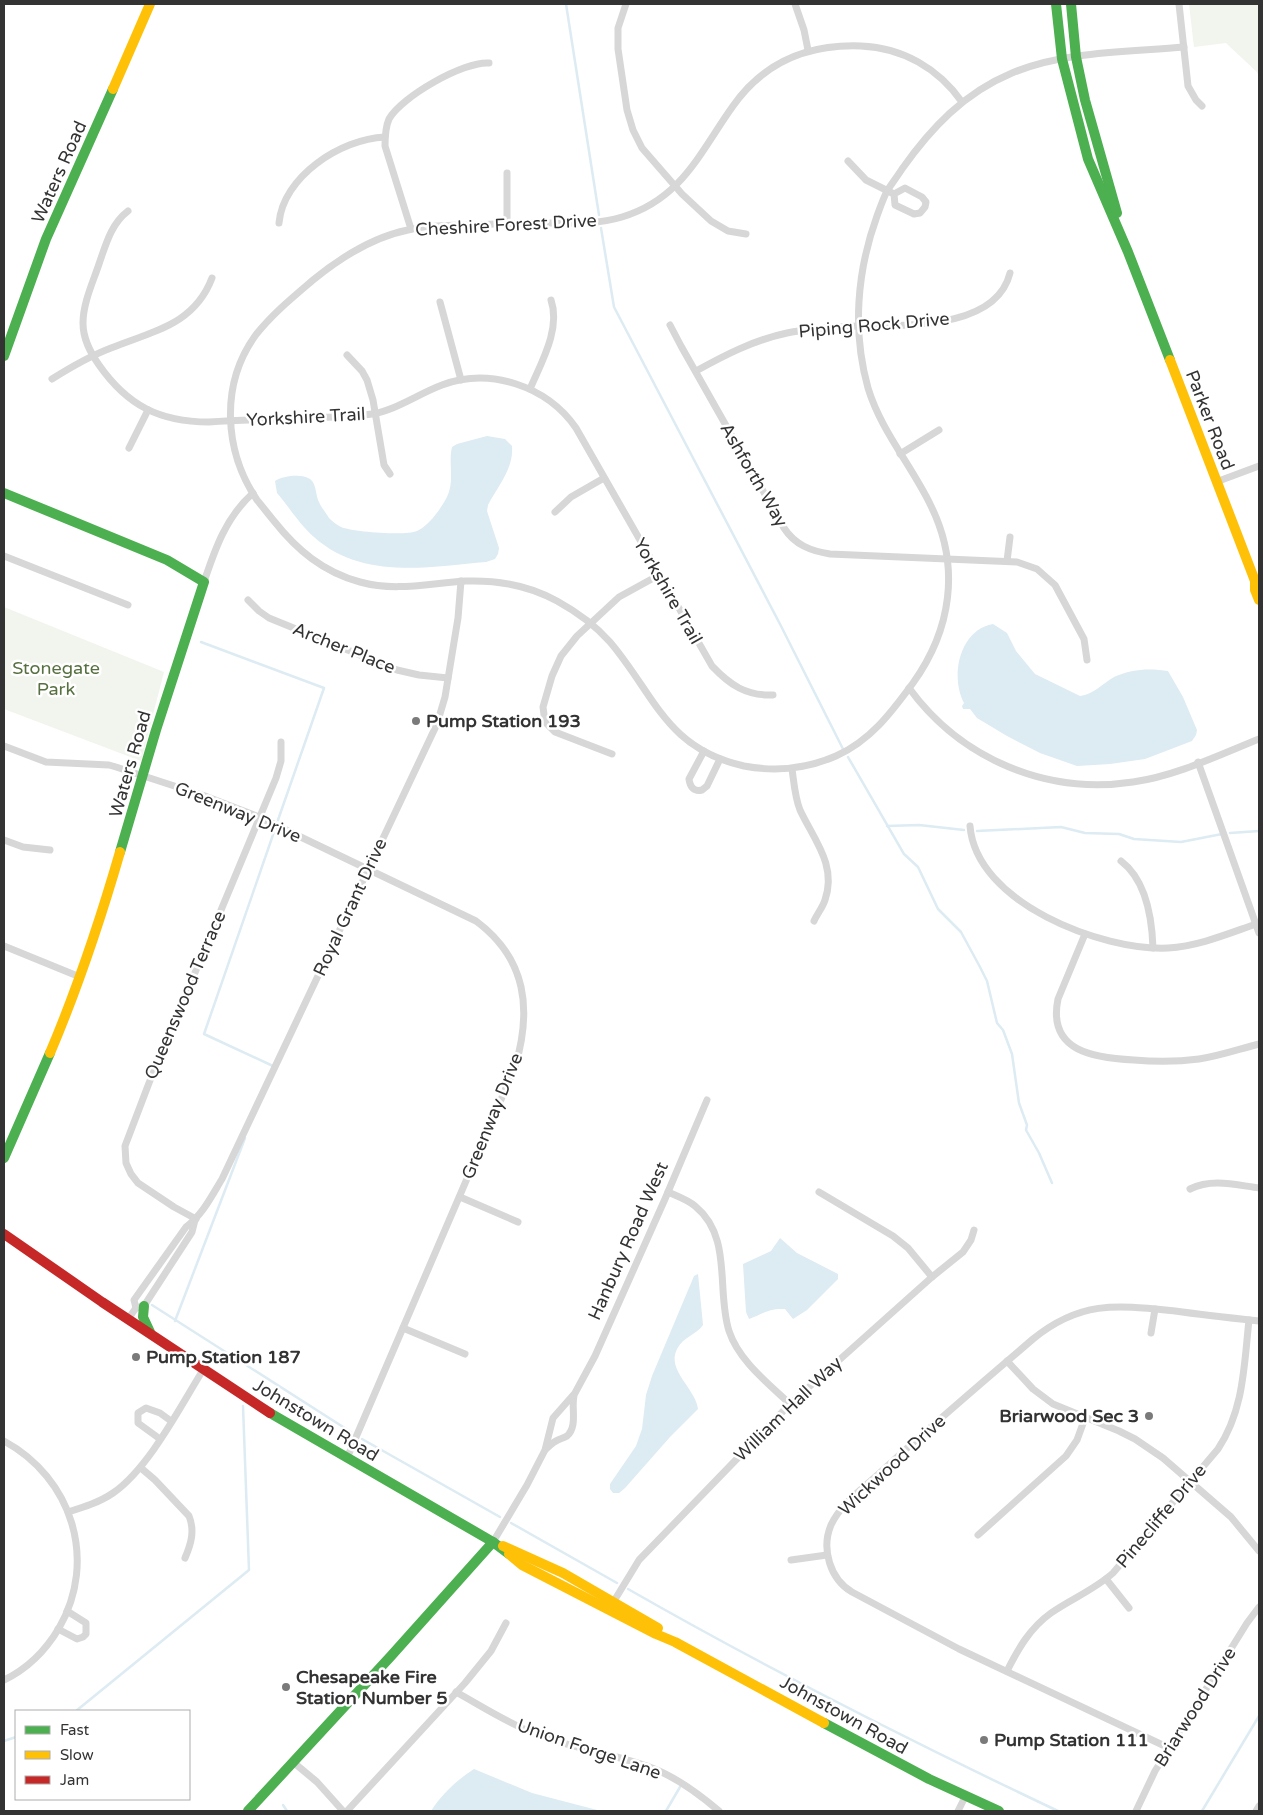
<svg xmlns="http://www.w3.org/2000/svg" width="1263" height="1815" viewBox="0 0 1263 1815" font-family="'Varela Round',sans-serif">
<rect width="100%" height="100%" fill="#fff"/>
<g fill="#f1f5ed">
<path d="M1189,4H1259V76L1257,72L1226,43L1194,47Z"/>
<path d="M4,607L164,672L141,761L4,709Z"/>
</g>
<g fill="#ddebf3">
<path d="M487,436L505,439L512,446C514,468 498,486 488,505L487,511L499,548L498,554L495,559L486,562C428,567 362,580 314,537C300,525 289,507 277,493L275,481C283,476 300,474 308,478C317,482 315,494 319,502C321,507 326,513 329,518C332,521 337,525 341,527C353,532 406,536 417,531C430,525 441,508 447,497C455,480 448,464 452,447L457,444Z"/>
<path d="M993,624L1007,633L1016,651L1035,674L1080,696C1094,694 1102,684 1114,677C1131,669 1150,668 1168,671L1183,697L1197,730L1196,735L1192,741L1145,759L1110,764L1077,766L1040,753L1007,736L977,718L970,709H963L962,706L964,703C950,677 959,630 993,624Z"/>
<path d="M780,1238L797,1253L838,1274V1279L807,1310L793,1319L785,1309C768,1308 763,1314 749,1319L746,1312L743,1264L771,1251Z"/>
<path d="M698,1274L703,1325C696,1335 683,1337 677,1349C666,1370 696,1389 698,1409L670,1437L625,1488L619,1493H613L610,1489V1484L636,1446L642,1429L646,1395L652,1376L694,1276Z"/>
<path d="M474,1769L532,1793L601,1811H431C442,1794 457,1780 474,1769Z"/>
</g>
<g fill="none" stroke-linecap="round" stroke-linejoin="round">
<g stroke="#ddebf3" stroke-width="2.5">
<path d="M566,4L599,215"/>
<path d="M601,228L614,307L781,626L843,749"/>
<path d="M201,642L324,688L278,820"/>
<path d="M848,757L904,854L918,867L938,909L961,932L980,967L987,981L997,1023L1003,1030L1012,1054L1019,1103L1027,1125L1026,1130L1039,1153L1052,1183"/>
<path d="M887,826L919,825L964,830"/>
<path d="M977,831L1061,827L1085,833L1119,834L1134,839L1181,842L1222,834"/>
<path d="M1230,833L1259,831"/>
<path d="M273,1066L204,1034L274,832"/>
<path d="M152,1305L351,1432"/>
<path d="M175,1321L245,1138"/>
<path d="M362,1439L500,1517"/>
<path d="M511,1523L617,1583"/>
<path d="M628,1589C768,1669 912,1742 1058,1811"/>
<path d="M76,1711L249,1570L243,1406"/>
<path d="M4,1741L16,1737"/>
<path d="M283,1805L287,1811"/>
<path d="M666,1811L680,1787"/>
<path d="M1202,1811L1259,1716"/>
</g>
<g stroke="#d7d7d7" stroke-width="7">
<path d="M626,4L618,28V49L627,110L633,130L642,148L682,194L711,221L728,231L746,234"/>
<path d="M795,4L804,30L808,50"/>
<path d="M1179,4L1188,86L1196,100L1202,106"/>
<path d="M962,102C938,68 903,48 861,46C808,44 764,62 733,106C700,152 682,199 622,217C596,225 568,223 542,223C519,223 497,224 474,225C452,225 429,225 408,230C373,237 340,258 313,280C293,297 271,315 255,336C220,385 224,451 257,500C258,501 273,520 274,521C297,550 323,572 360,582C396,592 430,583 466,581C497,580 530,586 557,601C577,612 595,625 610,642C655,695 666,749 744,766C776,772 806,769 836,756C870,741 891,713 913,683C951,630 961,567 931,506C912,466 881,431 868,388C852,331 857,271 877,216C880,208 883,199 887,191C888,189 901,171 902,169C931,128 964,93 1012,73C1064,51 1128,52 1184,47"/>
<path d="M848,161L866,180L894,194L895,205L914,214L920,213L925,207L926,202L922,197L905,188L894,194"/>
<path d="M507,173V223"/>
<path d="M128,211C111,224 106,244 99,264C93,282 83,303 83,323C83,339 90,352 99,365C127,405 159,422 209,422C243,420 277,419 311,418C331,417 352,417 372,414C396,410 418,394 442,385C490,367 547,386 576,428L712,666C730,685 746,696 773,695"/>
<path d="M279,223C283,177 340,139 385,137"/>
<path d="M411,229L385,146C385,137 385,128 389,119C401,97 464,61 489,63"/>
<path d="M440,302L461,380"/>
<path d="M670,325L681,346L784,528C795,545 811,551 830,554L1017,562L1037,569L1055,585L1084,639L1087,660"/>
<path d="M347,355L362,371L367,380L373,400L384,465L390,474"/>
<path d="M696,371C725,355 754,340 787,333C811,328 835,327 859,326C904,325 996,330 1010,273"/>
<path d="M52,379C71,367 90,356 111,348C153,331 194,325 212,278"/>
<path d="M530,389C541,363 561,329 551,300"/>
<path d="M129,448L148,410"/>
<path d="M900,454L939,430"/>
<path d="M1216,482L1259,466"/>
<path d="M555,512L571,497L604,478"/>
<path d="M4,556L128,605"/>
<path d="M1007,561L1010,537"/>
<path d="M204,582C215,549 226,517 253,493"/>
<path d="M248,600L259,611L269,618L397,670L419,675L448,678"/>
<path d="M909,688C961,759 1046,795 1133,782C1176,776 1219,755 1259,739"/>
<path d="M4,746L46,762L109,765L116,767L205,796L259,817L476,921C527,959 532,1010 515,1067L347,1458"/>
<path d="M704,751L689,779C690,787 694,792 702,790L707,786L720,759"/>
<path d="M612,754L555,732L545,722L543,707L552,676L561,656L577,636L619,597L659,575"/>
<path d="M1198,762L1259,933"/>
<path d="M792,769C794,783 795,798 800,810C814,840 837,865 825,900C823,907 817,914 814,921"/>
<path d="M970,826C976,903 1102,951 1168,948C1199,946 1227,934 1256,924"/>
<path d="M4,840L23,847L50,850"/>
<path d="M1121,861C1146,880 1152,918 1153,948"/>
<path d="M1085,934L1058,999C1047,1052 1095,1058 1134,1060C1156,1062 1177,1062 1199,1059C1220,1056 1239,1049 1259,1044"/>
<path d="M4,946L80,977"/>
<path d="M1190,1189C1212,1178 1236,1185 1259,1188"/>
<path d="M668,1192C677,1196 688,1200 695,1206C733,1237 716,1290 729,1331C739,1361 768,1383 790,1404"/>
<path d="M819,1192L893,1236L908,1248L932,1277"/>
<path d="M460,1197L518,1222"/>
<path d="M196,1219L174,1207L138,1183L131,1174L126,1163L125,1146L149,1083L276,778L281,761V742"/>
<path d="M136,1308L134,1300L186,1227C203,1214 211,1197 222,1179L437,724L445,697L458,618L461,581"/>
<path d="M128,1319L136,1308L144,1306L192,1232L195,1220"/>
<path d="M403,1328L465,1354"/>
<path d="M1151,1333L1155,1309"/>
<path d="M1007,1361L1033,1389L1053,1404L1119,1431L1135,1439L1163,1458L1231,1517L1259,1551"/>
<path d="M160,1439L138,1423V1413L146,1408L160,1413L171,1421"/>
<path d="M4,1441C72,1478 98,1560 59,1628C46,1650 27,1669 4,1680"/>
<path d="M546,1449C549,1446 552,1443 556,1441C559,1439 564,1438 567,1436C578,1426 571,1408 574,1396"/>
<path d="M141,1468L155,1480L189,1516C195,1531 191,1544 185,1558"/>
<path d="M68,1512C84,1507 100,1502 113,1493C149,1468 180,1407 203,1370"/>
<path d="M978,1535L1066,1456L1077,1440L1085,1418"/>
<path d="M493,1542L527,1485L545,1450L553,1418L575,1393L595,1356L665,1199L707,1100"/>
<path d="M791,1560L827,1555"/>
<path d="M1106,1579L1129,1608"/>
<path d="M614,1601L639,1560L790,1404L932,1277L963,1252L971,1240L974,1230"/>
<path d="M58,1629L77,1639L83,1637L86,1634V1623L67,1611"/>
<path d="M1007,1671C1018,1649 1030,1628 1051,1613C1071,1599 1094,1590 1113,1573L1218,1449C1244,1410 1244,1365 1249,1320"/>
<path d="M456,1692C483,1707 509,1724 538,1735C575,1749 615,1754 652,1768C676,1777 699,1794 719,1811"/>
<path d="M1169,1748L959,1649L852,1592C830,1579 821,1549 831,1525C841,1503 866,1486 883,1470C932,1425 983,1382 1033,1339C1081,1300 1117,1305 1175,1311C1203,1315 1231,1318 1259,1321"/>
<path d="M293,1762L317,1782L343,1811"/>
<path d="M347,1811L465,1683L491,1651L506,1623"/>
<path d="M958,1811L965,1797"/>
<path d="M1136,1811L1155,1771L1247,1623L1259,1607"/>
<path d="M1256,1811L1259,1806"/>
</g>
<g stroke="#4caf50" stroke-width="10">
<path d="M1056,4L1062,59L1088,159L1128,252L1170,360"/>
<path d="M1071,4L1076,57L1085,100L1117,213"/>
<path d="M4,356L46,239L113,89"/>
<path d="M4,493L167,560L204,582L156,730L120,852"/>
<path d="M4,1158L50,1053"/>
<path d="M144,1306L143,1317L150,1332"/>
<path d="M270,1413L493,1542L509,1554"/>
<path d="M824,1723L929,1779L999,1811"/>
<path d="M248,1811L391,1656L493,1542"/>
</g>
<g stroke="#ffc107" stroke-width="10">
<path d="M113,89L150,4"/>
<path d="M1170,360L1255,581V590L1259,600"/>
<path d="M50,1053C78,987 100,921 120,852"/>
<path d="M503,1546L563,1573L658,1628"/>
<path d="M509,1554L522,1565L656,1634L675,1642L824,1723"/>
</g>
<path stroke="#c62828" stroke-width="10" d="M4,1234L102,1302L270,1413"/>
</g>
<g fill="#7a7a7a" stroke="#fff" stroke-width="2">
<circle cx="416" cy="721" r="5"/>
<circle cx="136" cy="1357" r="5"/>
<circle cx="1149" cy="1416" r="5"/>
<circle cx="286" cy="1687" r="5"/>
<circle cx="984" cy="1740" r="5"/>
</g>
<g text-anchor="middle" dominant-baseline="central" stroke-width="5" stroke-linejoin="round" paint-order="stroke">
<g font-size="18" fill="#333" stroke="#fff">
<text transform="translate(59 172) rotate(-66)">Waters Road</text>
<text transform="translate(506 225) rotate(-3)">Cheshire Forest Drive</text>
<text transform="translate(874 325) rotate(-5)">Piping Rock Drive</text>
<text transform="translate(306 417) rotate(-3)">Yorkshire Trail</text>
<text transform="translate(1210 420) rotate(69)">Parker Road</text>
<text transform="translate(754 475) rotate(60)">Ashforth Way</text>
<text transform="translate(668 591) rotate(60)">Yorkshire Trail</text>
<text transform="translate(344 648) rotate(22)">Archer Place</text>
<text transform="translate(130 764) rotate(-74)">Waters Road</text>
<text transform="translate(238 812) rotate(22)">Greenway Drive</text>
<text transform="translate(350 907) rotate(-65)">Royal Grant Drive</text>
<text transform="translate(185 995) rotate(-67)">Queenswood Terrace</text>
<text transform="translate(492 1116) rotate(-68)">Greenway Drive</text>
<text transform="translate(628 1241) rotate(-66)">Hanbury Road West</text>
<text transform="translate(788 1409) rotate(-44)">William Hall Way</text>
<text transform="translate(316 1420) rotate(31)">Johnstown Road</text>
<text transform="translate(892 1465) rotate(-43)">Wickwood Drive</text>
<text transform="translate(1161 1516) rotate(-50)">Pinecliffe Drive</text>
<text transform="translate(1195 1707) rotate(-58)">Briarwood Drive</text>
<text transform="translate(844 1715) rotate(29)">Johnstown Road</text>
<text transform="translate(589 1749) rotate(19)">Union Forge Lane</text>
</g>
<g font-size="18" fill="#56703f" stroke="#fff">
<text x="56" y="668">Stonegate<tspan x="56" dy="21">Park</tspan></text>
</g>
<g font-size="18" font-weight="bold" fill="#333" stroke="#fff" text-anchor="start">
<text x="426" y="721">Pump Station 193</text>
<text x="146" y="1357">Pump Station 187</text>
<text x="1139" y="1416" text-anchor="end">Briarwood Sec 3</text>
<text x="296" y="1677">Chesapeake Fire<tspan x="296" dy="21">Station Number 5</tspan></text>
<text x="994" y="1740">Pump Station 111</text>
</g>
</g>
<rect width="1263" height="1815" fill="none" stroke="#333333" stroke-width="10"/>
<rect x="15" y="1710" width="175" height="90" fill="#ffffff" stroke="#adadad"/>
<rect x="25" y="1726" width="25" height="8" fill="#4caf50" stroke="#adadad"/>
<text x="60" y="1735" font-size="15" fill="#333333">Fast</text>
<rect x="25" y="1751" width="25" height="8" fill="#ffc107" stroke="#adadad"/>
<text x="60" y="1760" font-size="15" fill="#333333">Slow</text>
<rect x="25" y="1776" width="25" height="8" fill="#c62828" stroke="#adadad"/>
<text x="60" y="1785" font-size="15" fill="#333333">Jam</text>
</svg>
